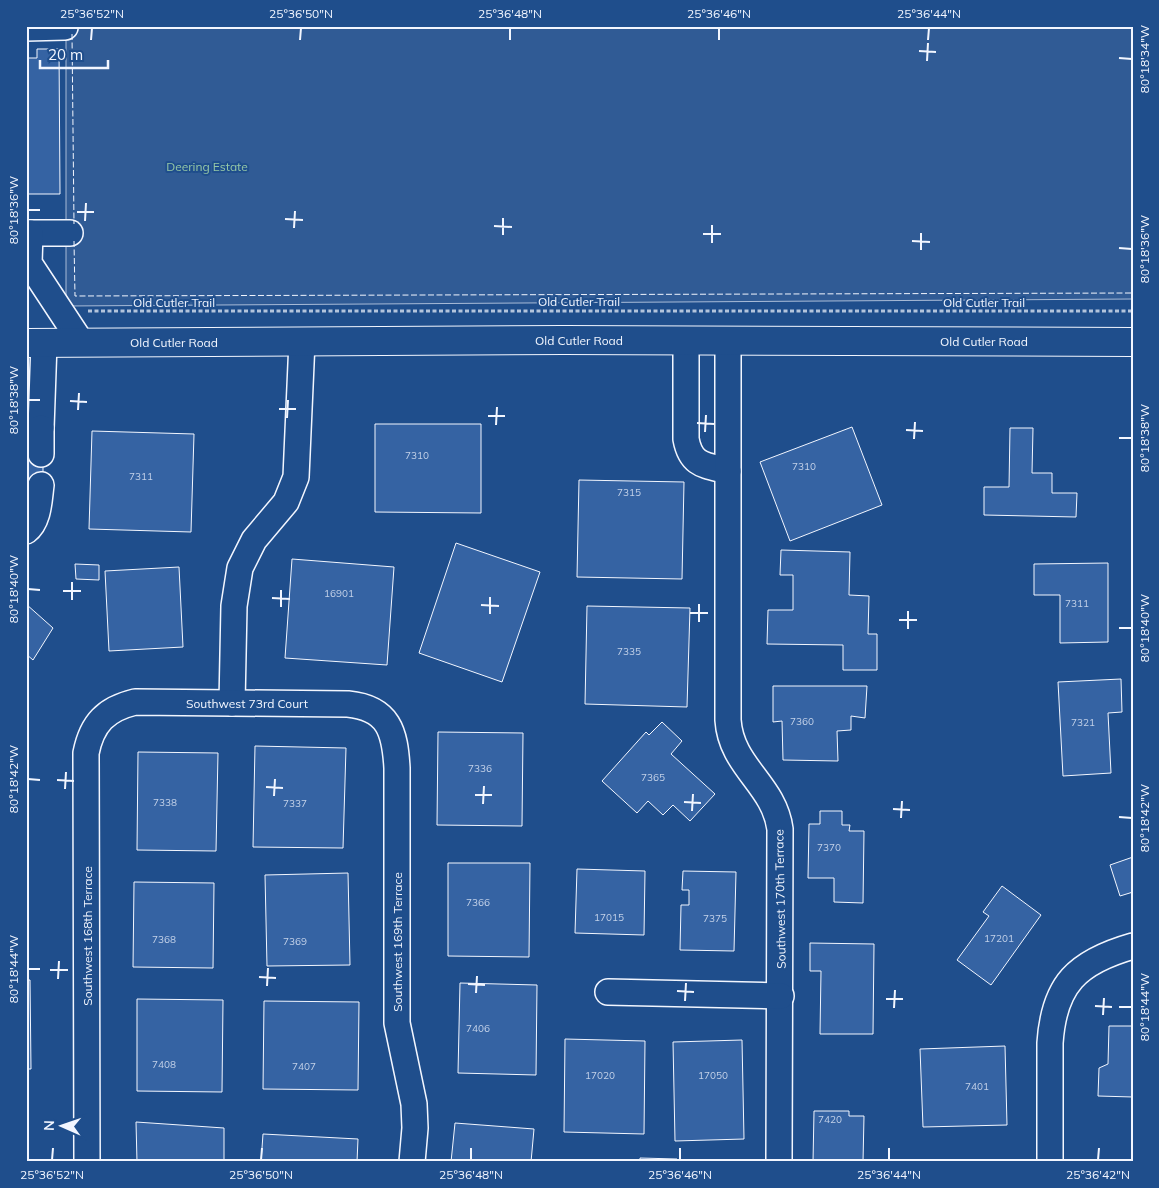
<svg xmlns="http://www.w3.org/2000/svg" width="1159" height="1188" viewBox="0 0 1159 1188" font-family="Mulish,sans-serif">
<rect width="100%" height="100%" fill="#1f4e8c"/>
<path fill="#305b95" stroke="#a8bbd7" d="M66,26H1133V299L66,306Z"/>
<g fill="#3563a3" stroke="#f2f6ff">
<path d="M37,49H59L60,194H26V58H37Z"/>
<path d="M375,424H481V513L375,512Z"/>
<path d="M852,427L882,505L790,541L760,462Z"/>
<path d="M1010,428H1033L1032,473H1052V493H1077L1076,517L984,515V487H1009Z"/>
<path d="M92,431L194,434L191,532L89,529Z"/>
<rect x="26" y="456" width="17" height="26"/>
<path d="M579,480L684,482L682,579L577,577Z"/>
<path d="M456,543L540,572L502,682L419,653Z"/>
<path d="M781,550L850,552L849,595L869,596L868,634H877V670H843V645L767,644L768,610H793V575H780Z"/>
<path d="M292,559L394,567L387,665L285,658Z"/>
<path d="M1108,563V642L1060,643V595H1034V564Z"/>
<path d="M75,564L99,565V580L76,579Z"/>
<path d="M179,567L183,647L109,651L105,571Z"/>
<path d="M26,604L53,628L33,660L26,654Z"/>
<path d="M587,606L690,608L687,707L585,704Z"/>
<path d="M1121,679L1122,712L1108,713L1111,773L1063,776L1058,682Z"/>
<path d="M773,686H867L865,718L851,716V730L837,731L838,761L783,760L782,721L773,722Z"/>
<path d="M662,722L682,741L671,754L715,794L690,821L673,805L663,815L648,801L637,813L602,781L646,732L649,735Z"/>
<path d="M438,732L523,733L522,826L437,825Z"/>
<path d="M255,746L346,748L343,848L253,847Z"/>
<path d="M138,752L218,753L216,851L137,850Z"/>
<path d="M820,811H842V825H850L849,831H864L863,903L834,902V878H808L809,824H820Z"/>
<path d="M1133,857V892L1120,896L1110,865Z"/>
<path d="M448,863H530L529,957L448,956Z"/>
<path d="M577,869L645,871L644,935L575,933Z"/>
<path d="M683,871L736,872L734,951L680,950L681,905H689V890H682Z"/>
<path d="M348,873L350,965L267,966L265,875Z"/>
<path d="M134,882L214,883L213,968L133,967Z"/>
<path d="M1002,886L1041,915L991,985L957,960L989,916L983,912Z"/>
<path d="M810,943L874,944L873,1034H820L821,971H810Z"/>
<path d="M26,980H30L31,1069H26Z"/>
<path d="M460,983L537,985L536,1075L458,1073Z"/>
<path d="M137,999L223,1000L222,1092L137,1091Z"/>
<path d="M264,1001L359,1002L358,1090L263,1089Z"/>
<path d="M1109,1026H1133V1097L1098,1096L1099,1068L1108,1064Z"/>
<path d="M565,1039L645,1041L644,1134L564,1132Z"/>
<path d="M742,1040L744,1139L675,1141L673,1042Z"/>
<path d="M1005,1046L1007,1125L923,1127L920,1049Z"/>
<path d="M814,1111H849V1116H864L863,1162H813Z"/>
<path d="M136,1122L224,1128V1162H137Z"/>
<path d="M455,1123L534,1129L531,1162H451Z"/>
<path d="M263,1134L358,1139L357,1162H261Z"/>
<path d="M640,1158L677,1159V1162H640Z"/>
</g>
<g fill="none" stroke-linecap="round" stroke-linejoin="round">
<g stroke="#f2f6ff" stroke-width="28">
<g id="minor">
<path d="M26,28L65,27"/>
<path d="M26,233H70"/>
<path d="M30,233L29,263L81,342"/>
<path d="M686,341V439C691,466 705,465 728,471"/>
<path d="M728,341V720C731,767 774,784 780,829L779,1162"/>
<path d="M26,428H41L44,343"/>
<path d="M41,454V428"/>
<path d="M26,531C39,521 39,500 41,485"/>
<path d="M232,703L234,606L240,568L254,540L286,502L296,477L302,341"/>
<path d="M608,992L781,996"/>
<path d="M87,1162L86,753C92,723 106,709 135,702L348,704C389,708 395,732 397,768V1023L414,1104L415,1128L412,1162"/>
<path d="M1050,1162V1043C1054,984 1077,962 1133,946"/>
</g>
</g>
<g stroke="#f2f6ff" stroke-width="30">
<path id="major" d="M26,343L564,340L1133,342"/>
</g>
<path stroke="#b3c4dc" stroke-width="3" stroke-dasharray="4 2.5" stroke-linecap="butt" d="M88,311H1133"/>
<use href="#minor" stroke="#1f4e8c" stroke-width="25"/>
<use href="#major" stroke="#1f4e8c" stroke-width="28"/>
<g stroke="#f2f6ff" stroke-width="1" stroke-dasharray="6 2.5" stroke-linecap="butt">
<path d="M72,34L74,224"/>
<path d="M74,241L75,296L1133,293"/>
</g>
</g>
<path fill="none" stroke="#f2f6ff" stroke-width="2" d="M91,40L92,28M300,40L301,28M510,40V28M719,40V28M928,40L929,28M919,51L936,52M1119,58L1132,59M927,61L928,43M28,210H40M77,212H94M285,219L303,220M85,221L86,203M494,226L512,227M294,228L295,211M703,234H721M503,235V218M912,241L930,242M712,243V225M1119,248L1132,249M921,250V233M28,400H40M70,401L87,402M279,409H296M78,410L79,393M488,416H505M287,418L288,400M697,423L714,424M496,425L497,407M906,430L923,431M705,432L706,415M1119,438H1132M914,439L915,422M28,589L40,590M63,591H81M272,598L290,599M72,600V582M481,605L499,606M281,607V590M690,613H708M490,614V597M899,620H917M699,622V604M1119,628H1132M908,629V611M28,779L40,780M57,780L74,781M266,787L283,788M65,789L66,772M475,795H492M274,796L275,779M684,802L701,803M483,804L484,786M893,809L910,810M692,811L693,794M1119,817L1132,818M901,818L902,801M28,969H40M50,970H68M259,977L276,978M58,979L59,961M468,984L485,985M267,986L268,968M677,991L694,992M476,993L477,976M886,999H903M685,1001L686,983M1095,1006L1112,1007M1119,1007H1132M894,1008L895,990M1103,1015L1104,998M52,1160L53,1148M261,1160L262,1148M471,1160V1148M680,1160V1148M889,1160V1148M1098,1160L1099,1148"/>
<g text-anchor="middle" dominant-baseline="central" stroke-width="4" stroke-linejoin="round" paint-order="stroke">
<g font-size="10" fill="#c3d1e8">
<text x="417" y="455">7310</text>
<text x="804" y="466">7310</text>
<text x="141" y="476">7311</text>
<text x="629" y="492">7315</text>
<text x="339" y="593">16901</text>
<text x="1077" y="603">7311</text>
<text x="629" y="651">7335</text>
<text x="802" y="721">7360</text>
<text x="1083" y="722">7321</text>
<text x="480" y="768">7336</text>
<text x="653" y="777">7365</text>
<text x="165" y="802">7338</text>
<text x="295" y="803">7337</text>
<text x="829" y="847">7370</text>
<text x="478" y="902">7366</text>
<text x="609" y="917">17015</text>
<text x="715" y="918">7375</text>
<text x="999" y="938">17201</text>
<text x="164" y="939">7368</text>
<text x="295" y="941">7369</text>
<text x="478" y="1028">7406</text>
<text x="164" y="1064">7408</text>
<text x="304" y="1066">7407</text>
<text x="600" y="1075">17020</text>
<text x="713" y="1075">17050</text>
<text x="977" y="1086">7401</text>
<text x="830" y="1119">7420</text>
</g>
<g font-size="12" fill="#97c8a6" stroke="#1f4e8c">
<text x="207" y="166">Deering Estate</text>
</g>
<g font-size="12" fill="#f2f6ff" stroke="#1f4e8c">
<text x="579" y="301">Old Cutler Trail</text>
<text x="174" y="302">Old Cutler Trail</text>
<text x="984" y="302">Old Cutler Trail</text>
<text x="579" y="340">Old Cutler Road</text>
<text x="984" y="341">Old Cutler Road</text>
<text x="174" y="342">Old Cutler Road</text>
<text x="247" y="703">Southwest 73rd Court</text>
<text transform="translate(780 899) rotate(-91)">Southwest 170th Terrace</text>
<text transform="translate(87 936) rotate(-90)">Southwest 168th Terrace</text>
<text transform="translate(397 942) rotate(-90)">Southwest 169th Terrace</text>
</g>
</g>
<rect width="1159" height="1188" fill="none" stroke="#1f4e8c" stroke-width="55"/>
<g transform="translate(62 1126) rotate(272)" stroke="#1f4e8c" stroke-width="4" paint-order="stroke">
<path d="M0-4L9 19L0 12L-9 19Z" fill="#f2f6ff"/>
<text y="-8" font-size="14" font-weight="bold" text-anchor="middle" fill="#f2f6ff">N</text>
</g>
<path d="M40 60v8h68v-8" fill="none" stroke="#f2f6ff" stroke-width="2.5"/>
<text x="48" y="60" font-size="15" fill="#f2f6ff" stroke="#1f4e8c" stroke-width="4" paint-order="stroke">20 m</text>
<rect x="28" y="28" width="1104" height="1132" fill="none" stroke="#f2f6ff" stroke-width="2"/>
<g font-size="12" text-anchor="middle" fill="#f2f6ff">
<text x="92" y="18">25°36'52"N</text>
<text x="301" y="18">25°36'50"N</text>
<text x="510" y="18">25°36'48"N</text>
<text x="719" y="18">25°36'46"N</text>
<text x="929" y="18">25°36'44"N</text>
<text transform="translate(1145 59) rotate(-90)" y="4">80°18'34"W</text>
<text transform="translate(14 210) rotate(-90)" y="4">80°18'36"W</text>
<text transform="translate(1145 249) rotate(-90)" y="4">80°18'36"W</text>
<text transform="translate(14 400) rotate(-90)" y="4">80°18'38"W</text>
<text transform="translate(1145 438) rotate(-90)" y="4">80°18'38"W</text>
<text transform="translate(14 589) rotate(-90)" y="4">80°18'40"W</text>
<text transform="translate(1145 628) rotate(-90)" y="4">80°18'40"W</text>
<text transform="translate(14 779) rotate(-90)" y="4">80°18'42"W</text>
<text transform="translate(1145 818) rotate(-90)" y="4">80°18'42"W</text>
<text transform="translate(14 969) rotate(-90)" y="4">80°18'44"W</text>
<text transform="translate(1145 1007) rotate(-90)" y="4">80°18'44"W</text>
<text x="52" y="1179">25°36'52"N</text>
<text x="261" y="1179">25°36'50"N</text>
<text x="471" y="1179">25°36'48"N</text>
<text x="680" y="1179">25°36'46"N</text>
<text x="889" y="1179">25°36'44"N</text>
<text x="1098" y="1179">25°36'42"N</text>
</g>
</svg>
